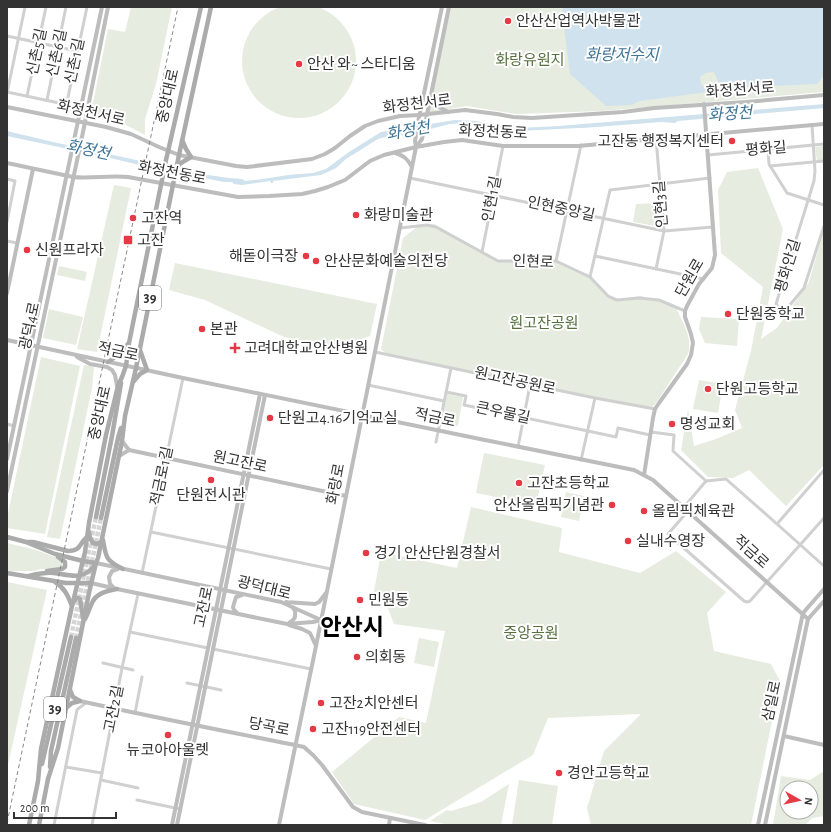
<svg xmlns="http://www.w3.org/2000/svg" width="831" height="832" viewBox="0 0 831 832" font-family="'Alegreya Sans','Noto Sans KR',sans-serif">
<rect width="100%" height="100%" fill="#fff"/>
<g fill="#e6ecdf" fill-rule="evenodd">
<circle cx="299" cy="61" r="57"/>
<path d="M131,7H172L156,84L145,119V135C126,125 116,117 92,119L91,113L108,29L125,32Z"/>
<path d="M447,7H824V92L602,111L516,114L466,106L425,114Z"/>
<path d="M824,146V160L817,161L815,147Z"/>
<path d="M758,168L783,229L761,339L777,328L809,282L824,229V465L786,506L749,470L733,478L708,477L681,450L688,409L694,446L716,439L742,428L735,410L751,351L763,287L721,253L718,190L727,172Z"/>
<path d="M114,185L131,188L97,352L77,349Z"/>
<path d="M660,203L661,227L633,222L636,204Z"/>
<path d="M434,224L498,260H552L590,275L607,294L617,299L641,296L652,299L676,308C683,323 693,338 688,354L656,403L650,409L385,353L381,349L403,238L417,227Z"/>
<path d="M175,263L377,304L370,336L353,342L324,345L284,337L205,300L169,290Z"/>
<path d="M59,266L87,272L85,281L57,275Z"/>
<path d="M49,309L83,317L76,345L43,338Z"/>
<path d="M701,317L739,319L737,346L705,343L699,329Z"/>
<path d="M41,357L80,366L45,534L7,528V518Z"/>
<path d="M84,365L94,367L92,388L60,539L47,537Z"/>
<path d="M699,380L723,384L718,413L693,409Z"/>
<path d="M447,394L463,397L458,426L442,422Z"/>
<path d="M484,453L545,465L536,505L476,493Z"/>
<path d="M566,492L584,496L579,521L561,517Z"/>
<path d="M471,507L562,528L559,552L640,573L676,551L726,592L707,613L714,651L771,664L780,681L751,825H591L587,808L604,751L641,714L548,718L533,755L425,820L354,804L332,772L399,717L426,723L445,631L394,624L386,603L385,595L374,592L381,552L457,568Z"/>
<path d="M7,543L36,550L60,559L62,562V567L57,569H40L35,571H11L7,570Z"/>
<path d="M7,582L47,590L7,769Z"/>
<path d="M419,638L439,642L434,667L414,663Z"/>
<path d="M824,771V816L812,818L805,825H773L781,776L810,780ZM787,788H811V812H787Z"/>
<path d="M519,780L558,786L552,825H512Z"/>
<path d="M509,784L501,825H450L430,821L447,810L451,811L481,802Z"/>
</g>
<g fill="#cfe2ee">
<path d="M563,7H824V76L817,84L727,88L723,85L720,86L714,72L706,73L700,77L701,84L707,92L640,101L631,105L606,106L570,74L562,12Z"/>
<path d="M824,104V108L678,121L675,123L661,122L583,128H578L519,131L476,124L462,123L450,124L406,135L389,136L378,139L346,159L336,168L330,171L321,175L273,181V183H271L270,181L242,185L234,184L232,182H224L148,167L106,157L7,136V131L53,142L201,174L229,178L242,179L245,181L263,179L288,175L313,173L326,169L349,152L381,132L455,120L476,121L515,129L519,128L559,126Z"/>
</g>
<g fill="#fff">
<path d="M432,122L430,131L407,136L409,126Z"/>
<path d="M158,163L193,170L191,177L156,170Z"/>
</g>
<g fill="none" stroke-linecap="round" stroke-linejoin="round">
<g stroke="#d6d6d6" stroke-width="4.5" stroke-dasharray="4.5 2" stroke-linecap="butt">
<path d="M71,637L96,517"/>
<path d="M76,638L101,518"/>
</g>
<g stroke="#d0d0d0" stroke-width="3">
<path d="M7,36L77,51"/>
<path d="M7,92L64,104L67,102L87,7"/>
<path d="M7,93L25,7"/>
<path d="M27,96L46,7"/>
<path d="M47,100L66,7"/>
<path d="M812,125L815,171L814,181L776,304L779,308L784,309L789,306L804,288L824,226"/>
<path d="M656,139L664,231L656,269"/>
<path d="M768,149L769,164L787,193L824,205"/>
<path d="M708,155L824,144"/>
<path d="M770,166L824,161"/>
<path d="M410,178L664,231L713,227"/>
<path d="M7,179L15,181L7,222"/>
<path d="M400,228L427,225L436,227L498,261H556L590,277L608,296L612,298L617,300L639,298L659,300L685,311"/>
<path d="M7,241L17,243"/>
<path d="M482,252L503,146"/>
<path d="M595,256L704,279"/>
<path d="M556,261L581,145"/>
<path d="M590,277L610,190L710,178"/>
<path d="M375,352L595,398L655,409"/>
<path d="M368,385L444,401"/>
<path d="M446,392L466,396L464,405L588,431L616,437L618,428L650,435"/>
<path d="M7,424L14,426"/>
<path d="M651,432L674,435L673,451L706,481L726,479L777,524L824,470"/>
<path d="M436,442L451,368"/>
<path d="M518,447L530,385"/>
<path d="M581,460L595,398"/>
<path d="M684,507L706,481"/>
<path d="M688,511L668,534L744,601L747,602L750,601L824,518"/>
<path d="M777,524L824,566"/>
<path d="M151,532L331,569"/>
<path d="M142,573L183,378"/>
<path d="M130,632L208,648"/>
<path d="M213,649L311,669"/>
<path d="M103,663L133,670"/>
<path d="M187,683L221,690"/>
<path d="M135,713L142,677"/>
<path d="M66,767L102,773"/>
<path d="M101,780L138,788"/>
<path d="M137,800L180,809"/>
<path d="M54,825L77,710L79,708L86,703"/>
<path d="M92,825L122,668L138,594"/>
</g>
<g stroke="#bdbdbd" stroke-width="4">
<path d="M433,95C432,105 441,108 448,112"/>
<path d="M7,107L106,127L131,134L159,147L179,155L236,166L247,167L312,159L325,154L335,148L350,136L365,126L378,121L400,116L419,115L465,110L497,114L513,117L532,118L623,112L654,108L746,102L824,95"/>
<path d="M416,147L415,141L418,122L442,7"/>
<path d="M395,153C405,156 407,159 412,167"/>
<path d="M7,163L73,177C91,179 109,175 128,177L238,197L269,196L302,194L315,191L328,187L345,180L370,161L384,155L416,147L444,142L462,140L503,146H578L824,124"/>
<path d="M7,293L33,169"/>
<path d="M7,340L183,378L480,439L634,470L653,480L808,619"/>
<path d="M77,357L90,364L107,367L112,370L115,375L117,386"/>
<path d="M122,441L129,450"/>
<path d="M129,450L346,496"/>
<path d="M119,456L129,450"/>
<path d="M7,459L102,7"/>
<path d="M644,475L653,418L655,409L659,403L687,364L691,355L693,343L691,334L685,317V311L687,306L699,284L712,268L715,255L704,104"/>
<path d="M7,491L82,137L108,7"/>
<path d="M96,563L281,602L321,620"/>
<path d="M91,583L117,589L287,624L313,622L321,620"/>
<path d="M113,587L110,584L109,577L112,571L118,569"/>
<path d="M286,602L315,604L319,602L326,593"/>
<path d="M238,614L234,610L233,607L236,597L242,595"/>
<path d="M289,623C294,620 296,618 295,611L293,608"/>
<path d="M289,625L302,629L310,633L316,646"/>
<path d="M80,701C152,717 224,731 295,745L304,747L314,756L322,765L353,807L362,812L425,825"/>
<path d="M784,736L824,745"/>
<path d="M172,825L260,394"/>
<path d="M177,825L265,395"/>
<path d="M279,825L316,646L416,147L422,139L449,7"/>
<path d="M389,825L390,818"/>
<path d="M758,825L803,613L824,589"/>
<path d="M765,825L808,619L824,601"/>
</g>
<g stroke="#ababab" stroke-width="4.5">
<path d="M177,167L181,163L191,157L186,149L182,140"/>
<path d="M108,362L121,353L128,344"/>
<path d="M134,381L140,374L147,370L140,350"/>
<path d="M96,517L112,436L121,383"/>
<path d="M101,518L118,438L121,428"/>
<path d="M89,532L90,538L93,543L97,544L101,542"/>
<path d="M7,537L26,542L55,554L83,561L96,563"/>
<path d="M103,540C106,558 106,561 123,569"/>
<path d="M27,542H33L68,551C81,551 79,544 86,538"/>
<path d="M47,571L62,569L65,567V562L58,557"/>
<path d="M7,573L66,583H91"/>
<path d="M28,576C37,574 45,572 54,573C70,575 83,581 95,565"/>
<path d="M55,582C65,588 68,596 72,606"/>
<path d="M73,603L76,598H78L80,599L83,618"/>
<path d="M85,619C88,614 89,609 92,603C96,593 107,591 117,589"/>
<path d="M66,708L72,703L80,701L73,697L70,690"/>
<path d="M42,764L71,637"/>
<path d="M50,767L51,751L76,638"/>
<path d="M29,825L38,781L41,749L72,606L85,552L89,523L106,435L118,386L122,377L126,366L129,343L166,160L201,7"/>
<path d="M39,825L48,779L58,748L89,593L96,563L98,558L122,441L125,416L136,368L179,155L211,7"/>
</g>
<path stroke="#888" stroke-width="1" stroke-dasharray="4 3" stroke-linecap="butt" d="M7,823L178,7"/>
</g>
<g fill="#e63946" stroke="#fff" stroke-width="1.5">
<circle cx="508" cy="21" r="4"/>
<circle cx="299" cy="64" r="4"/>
<circle cx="732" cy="141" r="4"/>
<circle cx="356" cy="215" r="4"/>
<circle cx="133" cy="218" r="4"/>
<rect x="123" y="235" width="10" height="10" rx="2"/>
<circle cx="27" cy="250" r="4"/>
<circle cx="306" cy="256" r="4"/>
<circle cx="316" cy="261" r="4"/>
<circle cx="728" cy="314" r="4"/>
<circle cx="202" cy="329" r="4"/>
<path d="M233 342h4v4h4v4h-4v4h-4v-4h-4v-4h4z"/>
<circle cx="708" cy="389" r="4"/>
<circle cx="270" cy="418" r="4"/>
<circle cx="672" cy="424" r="4"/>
<circle cx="211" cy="480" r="4"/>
<circle cx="519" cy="483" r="4"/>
<circle cx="612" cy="505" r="4"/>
<circle cx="644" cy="511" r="4"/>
<circle cx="628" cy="541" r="4"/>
<circle cx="366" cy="553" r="4"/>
<circle cx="360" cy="600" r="4"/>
<circle cx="357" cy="657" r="4"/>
<circle cx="321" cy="703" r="4"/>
<circle cx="313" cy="729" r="4"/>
<circle cx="168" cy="735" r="4"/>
<circle cx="559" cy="773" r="4"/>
</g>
<g text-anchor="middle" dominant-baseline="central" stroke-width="4" stroke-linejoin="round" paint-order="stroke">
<g fill="#fff" stroke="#707070" stroke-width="1">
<rect x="139" y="286" width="22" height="24" rx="3"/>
<rect x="44" y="697" width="22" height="24" rx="3"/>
</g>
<g font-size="14" font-weight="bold" fill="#333">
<text x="150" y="298">39</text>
<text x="55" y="709">39</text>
</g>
<g font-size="15" fill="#333" stroke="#fff" text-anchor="start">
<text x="516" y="21">안산산업역사박물관</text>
<text x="307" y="64">안산 와~ 스타디움</text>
<text x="724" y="141" text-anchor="end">고잔동 행정복지센터</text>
<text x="364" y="215">화랑미술관</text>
<text x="141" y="218">고잔역</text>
<text x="137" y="240">고잔</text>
<text x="35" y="250">신원프라자</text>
<text x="298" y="256" text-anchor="end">해돋이극장</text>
<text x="324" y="261">안산문화예술의전당</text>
<text x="736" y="314">단원중학교</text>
<text x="210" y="329">본관</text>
<text x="244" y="348">고려대학교안산병원</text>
<text x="716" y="389">단원고등학교</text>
<text x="278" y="418">단원고4.16기억교실</text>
<text x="680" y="424">명성교회</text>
<text x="527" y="483">고잔초등학교</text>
<text x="211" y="495" text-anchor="middle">단원전시관</text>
<text x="604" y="505" text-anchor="end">안산올림픽기념관</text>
<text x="652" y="511">올림픽체육관</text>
<text x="636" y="541">실내수영장</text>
<text x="374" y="553">경기 안산단원경찰서</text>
<text x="368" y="600">민원동</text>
<text x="365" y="657">의회동</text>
<text x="329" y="703">고잔2치안센터</text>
<text x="321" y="729">고잔119안전센터</text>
<text x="168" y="750" text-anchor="middle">뉴코아아울렛</text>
<text x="567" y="773">경안고등학교</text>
</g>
<g font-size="15" fill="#333" stroke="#fff">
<text transform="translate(37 52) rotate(-78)">신촌5길</text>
<text transform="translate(57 53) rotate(-78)">신촌6길</text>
<text transform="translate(75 61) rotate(-78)">신촌1길</text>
<text transform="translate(740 90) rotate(-4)">화정천서로</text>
<text transform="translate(168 96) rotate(-77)">중앙대로</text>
<text transform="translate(417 104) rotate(-7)">화정천서로</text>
<text transform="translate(91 113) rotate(13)">화정천서로</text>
<text transform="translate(493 132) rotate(3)">화정천동로</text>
<text transform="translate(766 149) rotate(-5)">평화길</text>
<text transform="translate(172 173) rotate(11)">화정천동로</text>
<text transform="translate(492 199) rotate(-79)">인현1길</text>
<text transform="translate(661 204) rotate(-94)">인현3길</text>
<text transform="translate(561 209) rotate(12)">인현중앙길</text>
<text transform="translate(533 262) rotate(2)">인현로</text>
<text transform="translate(788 266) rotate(-73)">평화안길</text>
<text transform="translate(690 278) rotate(-60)">단원로</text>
<text transform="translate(30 326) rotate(-78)">광덕4로</text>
<text transform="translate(118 352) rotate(12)">적금로</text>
<text transform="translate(515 381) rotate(12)">원고잔공원로</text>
<text transform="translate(100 413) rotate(-77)">중앙대로</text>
<text transform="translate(503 413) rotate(12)">큰우물길</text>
<text transform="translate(435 418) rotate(12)">적금로</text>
<text transform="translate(240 462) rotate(12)">원고잔로</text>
<text transform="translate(162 476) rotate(-78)">적금로1길</text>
<text transform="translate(336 484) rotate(-79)">화랑로</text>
<text transform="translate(751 552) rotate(42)">적금로</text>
<text transform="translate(264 588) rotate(14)">광덕대로</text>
<text transform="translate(204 607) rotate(-78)">고잔로</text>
<text transform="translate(772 701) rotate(-78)">삼일로</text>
<text transform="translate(114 709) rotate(-79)">고잔2길</text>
<text transform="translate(269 727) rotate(11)">당곡로</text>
</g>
<g font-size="15" fill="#56703f" stroke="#fff">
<text x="530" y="60">화랑유원지</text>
<text x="544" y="323">원고잔공원</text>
<text x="531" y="633">중앙공원</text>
</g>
<g font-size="16" font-style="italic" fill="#3f7597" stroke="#fff">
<text x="622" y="55">화랑저수지</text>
<text transform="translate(730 114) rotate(-4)">화정천</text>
<text transform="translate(408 131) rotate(-11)">화정천</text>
<text transform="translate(88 150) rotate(12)">화정천</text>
</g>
<g font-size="23" font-weight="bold" fill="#000" stroke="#fff">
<text x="352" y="628">안산시</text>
</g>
</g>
<rect width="831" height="832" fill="none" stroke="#333333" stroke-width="16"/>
<g transform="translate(799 800) rotate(98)"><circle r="19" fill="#ffffff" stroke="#adadad"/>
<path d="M0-3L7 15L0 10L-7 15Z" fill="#e63946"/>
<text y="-6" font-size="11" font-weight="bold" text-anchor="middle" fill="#333333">N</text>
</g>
<path d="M14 812v6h102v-6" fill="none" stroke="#333333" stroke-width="2"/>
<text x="20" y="812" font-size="12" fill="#333333" stroke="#ffffff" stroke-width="3" paint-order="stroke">200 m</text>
</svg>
